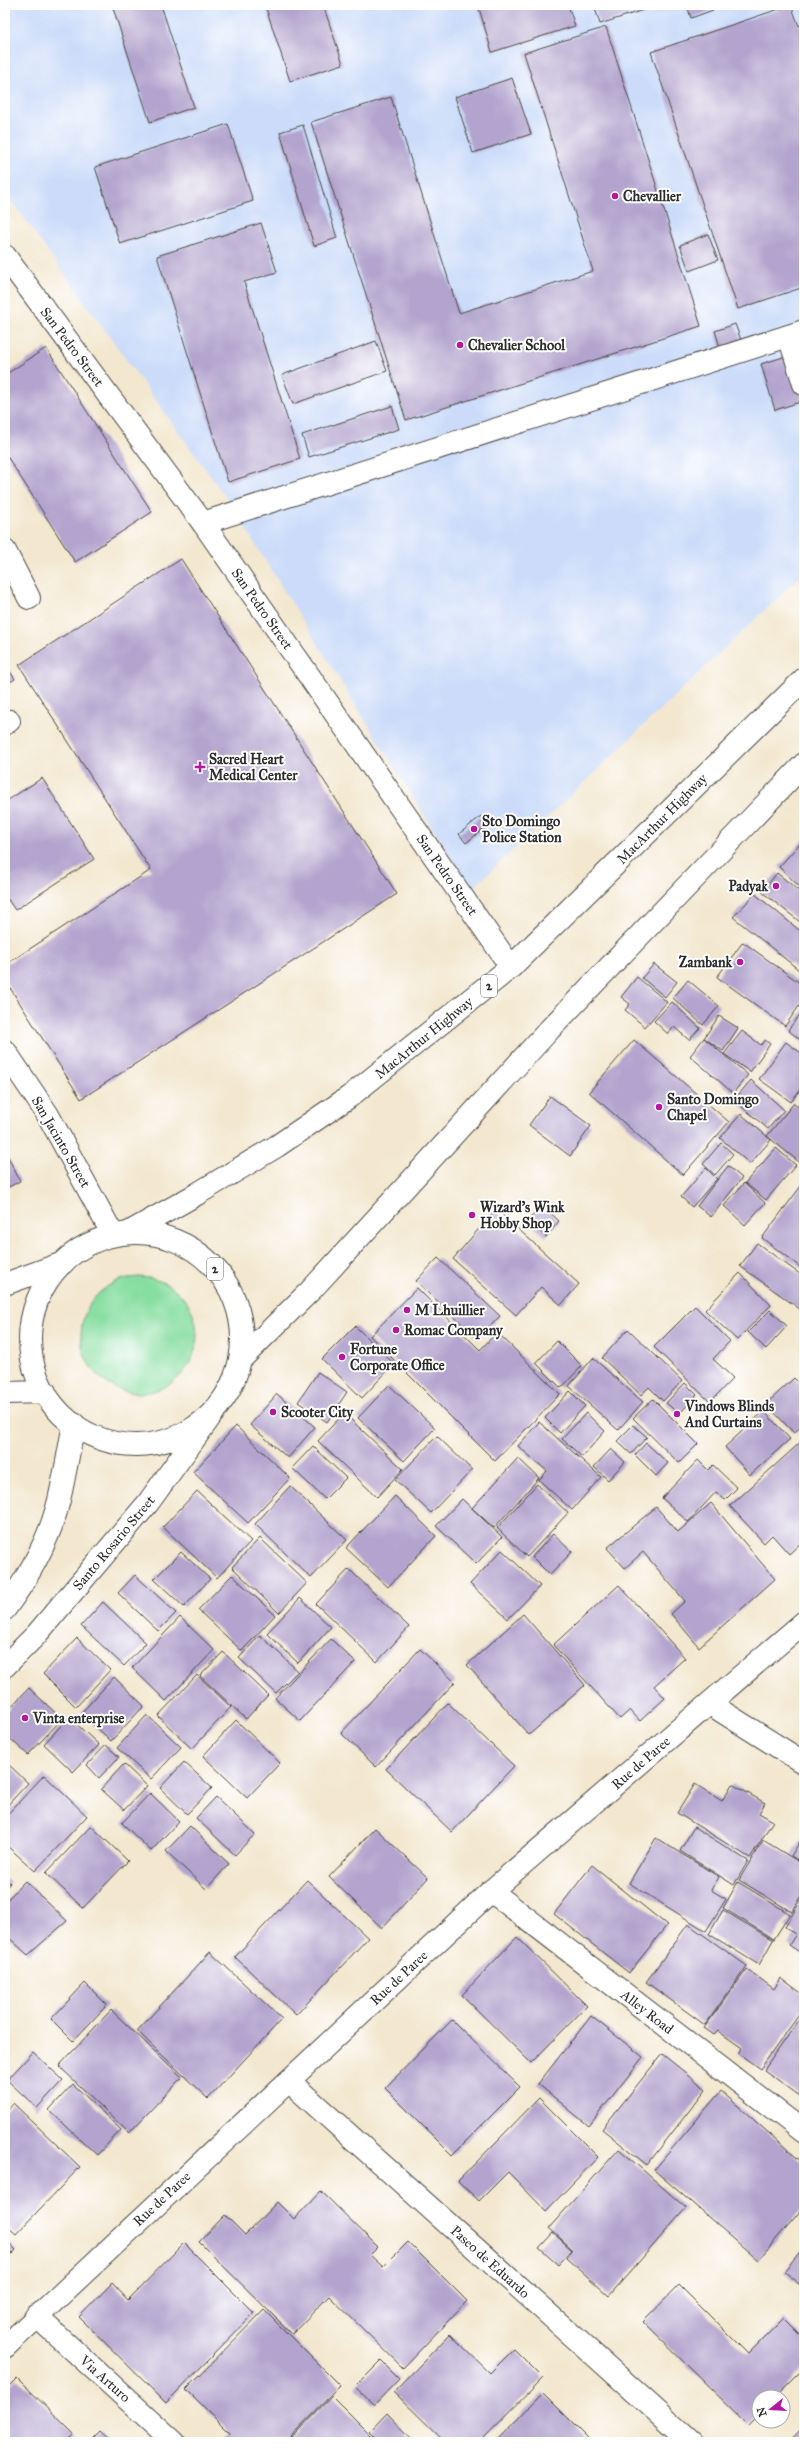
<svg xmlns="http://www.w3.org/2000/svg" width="809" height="2447" viewBox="0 0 809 2447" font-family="'IM FELL Great Primer',serif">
<rect width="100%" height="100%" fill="#fff"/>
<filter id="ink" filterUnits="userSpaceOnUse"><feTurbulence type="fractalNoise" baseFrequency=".025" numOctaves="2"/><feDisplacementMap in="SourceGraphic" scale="8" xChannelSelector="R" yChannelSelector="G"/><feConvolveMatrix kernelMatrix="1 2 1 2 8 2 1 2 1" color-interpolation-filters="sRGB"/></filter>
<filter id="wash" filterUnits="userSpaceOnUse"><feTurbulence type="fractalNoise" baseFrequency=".012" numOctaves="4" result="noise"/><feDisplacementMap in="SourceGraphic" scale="16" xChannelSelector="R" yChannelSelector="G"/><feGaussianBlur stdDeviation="0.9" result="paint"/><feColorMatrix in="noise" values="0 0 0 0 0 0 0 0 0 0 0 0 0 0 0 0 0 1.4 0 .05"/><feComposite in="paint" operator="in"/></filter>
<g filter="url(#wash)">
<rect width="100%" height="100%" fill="#f3e7cf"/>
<path fill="#cbdbf9" d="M5,5H804V573L471,890L227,499L5,192Z"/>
<circle fill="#88dea1" stroke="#5a8466" cx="139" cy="1335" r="58"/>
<g id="blocks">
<g fill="#b2a4ce">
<path d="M112,5H161L194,107L150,122Z"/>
<path d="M265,5H323L343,64L290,81Z"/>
<path d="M478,5H568L575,26L492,52Z"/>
<path d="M594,5H659L600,24Z"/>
<path d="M687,5H712L713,10L691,18Z"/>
<path d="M791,5L799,26L804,25V287L738,309L651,52Z"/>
<path d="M606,27L701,326L406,420L311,122L391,97L459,313L593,271L524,53Z"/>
<path d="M512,78L531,134L473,153L455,97Z"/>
<path d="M228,124L253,201L120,244L95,167Z"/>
<path d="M303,125L337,238L314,246L280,132Z"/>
<path d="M261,223L277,272L244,282L300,459L228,482L157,256Z"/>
<path d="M708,234L718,260L689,271L680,245Z"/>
<path d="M735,324L741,340L720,347L715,331Z"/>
<path d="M376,341L387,371L293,404L282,375Z"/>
<path d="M46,348L152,512L75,562L5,453V375Z"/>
<path d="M790,355L803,401L775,410L761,364Z"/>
<path d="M392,406L399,429L309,457L302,435Z"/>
<path d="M181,559L397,894L81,1099L5,980V965L151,870L19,665Z"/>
<path d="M5,664L15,679L5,685Z"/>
<path d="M42,778L94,859L15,910L5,895V802Z"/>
<path d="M481,816L488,825L466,843L459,834Z"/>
<path d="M804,839V891L779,867Z"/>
<path d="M777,873L804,895V925L762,892Z"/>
<path d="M755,894L804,934V974L733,917Z"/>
<path d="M743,942L804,986V999L785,1026L717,977Z"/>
<path d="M654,964L677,982L665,997L642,978Z"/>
<path d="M637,977L667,1002L645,1027L625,1010L630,1004L621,997Z"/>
<path d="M688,980L719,1006L703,1025L673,998Z"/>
<path d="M672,1002L700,1028L689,1040L674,1027L668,1034L654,1021Z"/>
<path d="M804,1009V1043L788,1030Z"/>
<path d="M719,1016L738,1028L723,1051L704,1038Z"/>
<path d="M742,1031L761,1045L765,1040L770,1044L750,1072L724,1054Z"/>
<path d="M704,1038L748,1075L733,1093L690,1056Z"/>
<path d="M634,1040L729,1122L683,1175L589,1092Z"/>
<path d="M786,1042L804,1055V1084L791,1102L759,1079Z"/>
<path d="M751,1080L784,1110L768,1129L734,1100Z"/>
<path d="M550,1096L591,1126L570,1156L529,1125Z"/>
<path d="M794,1103L804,1112V1166L767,1136Z"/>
<path d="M741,1114L771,1140L750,1164L720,1138Z"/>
<path d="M721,1143L733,1154L715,1175L703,1164Z"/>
<path d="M776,1148L796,1165L766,1200L745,1183Z"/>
<path d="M5,1151L20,1181L5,1189Z"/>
<path d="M728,1166L742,1178L711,1217L697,1206Z"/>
<path d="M706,1168L717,1179L692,1207L681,1197Z"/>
<path d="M804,1182V1270L762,1238Z"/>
<path d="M744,1183L765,1203L745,1225L724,1206Z"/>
<path d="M542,1205L559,1221L546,1237L528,1221Z"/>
<path d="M496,1209L579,1284L561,1305L541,1287L516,1315L453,1259Z"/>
<path d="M757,1243L804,1277V1312L740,1266Z"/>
<path d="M438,1258L500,1316L478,1339L416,1281Z"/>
<path d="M740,1273L771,1305L737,1340L705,1310Z"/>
<path d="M417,1288L480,1350L497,1332L560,1394L495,1461L370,1336Z"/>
<path d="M695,1306L730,1341L713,1359L733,1378L710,1402L654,1347Z"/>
<path d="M770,1310L787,1326L766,1349L748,1332Z"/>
<path d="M355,1326L394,1364L362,1398L322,1359Z"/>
<path d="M628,1329L682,1381L663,1401L649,1387L641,1395L602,1358Z"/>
<path d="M557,1341L582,1366L561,1388L536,1363Z"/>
<path d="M593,1358L643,1402L618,1430L569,1386Z"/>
<path d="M318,1372L347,1392L327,1422L298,1402Z"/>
<path d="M794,1378L802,1386L804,1384V1410L800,1414L804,1417V1424L794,1433L766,1404Z"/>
<path d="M685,1383L697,1395L679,1414L666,1403Z"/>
<path d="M389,1385L435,1428L404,1461L358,1418Z"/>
<path d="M570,1391L585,1406L560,1433L545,1418Z"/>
<path d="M277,1394L315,1427L288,1458L250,1425Z"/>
<path d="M653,1399L698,1444L679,1463L633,1418Z"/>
<path d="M764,1411L790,1439L750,1475L725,1447Z"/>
<path d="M344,1413L403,1469L377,1497L318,1441Z"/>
<path d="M586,1413L605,1431L582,1457L562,1439Z"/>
<path d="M539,1422L601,1477L572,1510L539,1480L547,1471L518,1446Z"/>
<path d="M633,1425L647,1437L631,1454L617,1441Z"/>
<path d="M236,1426L290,1478L248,1523L193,1472Z"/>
<path d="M437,1436L472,1470L431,1513L395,1480Z"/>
<path d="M803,1440L804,1540L789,1554L772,1535L764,1543L730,1506Z"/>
<path d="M646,1443L668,1463L656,1476L635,1455Z"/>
<path d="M313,1446L346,1478L325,1499L292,1468Z"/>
<path d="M611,1449L625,1462L608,1480L594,1467Z"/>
<path d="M518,1458L539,1478L494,1528L472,1508Z"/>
<path d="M698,1460L708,1470L713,1465L737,1488L725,1500L716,1492L688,1522L662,1498Z"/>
<path d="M537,1484L568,1513L527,1557L497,1528Z"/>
<path d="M290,1486L347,1540L311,1578L255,1524Z"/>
<path d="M197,1491L251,1541L217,1578L163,1527Z"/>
<path d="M395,1496L436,1536L388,1587L346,1548Z"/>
<path d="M462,1499L502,1537L476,1564L436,1526Z"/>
<path d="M711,1503L775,1579L699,1647L671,1614L685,1601L643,1552L625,1568L607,1548L656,1507L678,1532Z"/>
<path d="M553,1534L572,1552L550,1575L532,1557Z"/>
<path d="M260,1538L307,1583L279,1613L232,1567Z"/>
<path d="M502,1550L540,1586L508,1619L470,1584Z"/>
<path d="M181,1552L210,1579L184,1607L154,1579Z"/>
<path d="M349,1569L409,1627L377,1662L316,1604Z"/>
<path d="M135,1575L176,1613L158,1631L118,1593Z"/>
<path d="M232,1575L275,1615L242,1651L198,1610Z"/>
<path d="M619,1585L685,1658L654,1686L665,1698L640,1721L630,1710L620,1719L553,1645Z"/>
<path d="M300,1598L331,1627L298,1663L267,1633Z"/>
<path d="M103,1602L146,1643L124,1666L81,1626Z"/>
<path d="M523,1614L585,1685L529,1735L467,1665Z"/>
<path d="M180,1617L214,1650L166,1701L132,1668Z"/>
<path d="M260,1635L298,1671L276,1693L239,1658Z"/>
<path d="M77,1638L110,1670L76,1707L43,1674Z"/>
<path d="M331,1639L355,1662L300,1721L275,1698Z"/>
<path d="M420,1649L455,1682L376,1767L341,1733Z"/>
<path d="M223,1652L268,1695L246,1719L200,1676Z"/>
<path d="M197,1675L231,1707L192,1749L158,1716Z"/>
<path d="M114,1677L144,1706L111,1741L81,1713Z"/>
<path d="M29,1688L62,1719L28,1755L5,1734V1713Z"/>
<path d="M448,1703L514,1766L452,1832L386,1769Z"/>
<path d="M147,1715L181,1747L151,1779L117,1748Z"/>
<path d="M69,1717L99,1745L73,1772L44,1744Z"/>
<path d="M236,1720L280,1763L247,1798L203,1756Z"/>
<path d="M106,1745L119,1757L99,1778L87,1765Z"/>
<path d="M5,1761L28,1783L5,1808Z"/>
<path d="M184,1762L212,1788L187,1814L160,1788Z"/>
<path d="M124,1764L147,1786L124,1810L101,1789Z"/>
<path d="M44,1775L87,1816L35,1871L5,1844V1817Z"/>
<path d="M695,1784L722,1801L732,1784L765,1803L759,1813L773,1821L750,1858L677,1813Z"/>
<path d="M150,1793L179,1821L151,1851L122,1823Z"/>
<path d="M216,1797L255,1834L235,1855L196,1818Z"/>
<path d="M91,1826L128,1861L83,1908L46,1873Z"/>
<path d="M190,1826L229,1864L206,1889L166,1851Z"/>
<path d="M694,1827L748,1861L734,1885L680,1851Z"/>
<path d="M375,1828L428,1878L382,1928L329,1877Z"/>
<path d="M804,1835V1864L791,1856Z"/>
<path d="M656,1838L719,1877L711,1890L726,1899L706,1931L629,1883Z"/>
<path d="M763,1840L804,1865V1892L792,1912L739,1880Z"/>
<path d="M592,1865L667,1925L629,1973L554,1914Z"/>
<path d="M5,1878L10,1883L5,1889Z"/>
<path d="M307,1880L368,1938L296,2015L235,1957Z"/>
<path d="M25,1881L67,1921L28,1955L5,1934V1902Z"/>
<path d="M738,1882L790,1914L774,1939L723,1908Z"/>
<path d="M804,1895V1955L789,1945L796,1934L785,1927Z"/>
<path d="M723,1910L773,1940L759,1965L709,1934Z"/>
<path d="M688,1924L747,1966L705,2025L646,1982Z"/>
<path d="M517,1937L587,2006L531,2063L462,1995Z"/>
<path d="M210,1952L282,2019L208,2099L137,2031Z"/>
<path d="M747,1969L774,1989L781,1978L804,1995V2008L760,2069L738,2053L742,2048L718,2031L714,2035L704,2028Z"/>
<path d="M85,1983L107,2005L73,2041L51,2019Z"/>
<path d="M111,2010L182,2077L129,2133L59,2066Z"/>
<path d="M804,2013V2099L764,2070Z"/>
<path d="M591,2016L643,2057L589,2126L538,2084Z"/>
<path d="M452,2020L520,2087L452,2155L385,2088Z"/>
<path d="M33,2052L63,2080L37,2108L7,2080Z"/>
<path d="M662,2054L706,2089L647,2165L602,2129Z"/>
<path d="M73,2084L121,2130L97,2155L49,2110Z"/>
<path d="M721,2091L804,2164V2207L758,2260L654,2170Z"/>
<path d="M539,2098L598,2157L546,2211L508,2172L479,2201L458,2181Z"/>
<path d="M13,2103L80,2167L16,2234L5,2224V2112Z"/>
<path d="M619,2149L686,2208L609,2296L567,2258L573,2250L549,2228Z"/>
<path d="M321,2191L378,2247L370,2255L383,2267L408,2242L467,2301L403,2368L329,2296L292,2334L199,2242L225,2215L245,2235L277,2202L294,2219Z"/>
<path d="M553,2233L572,2250L558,2265L539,2248Z"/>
<path d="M5,2239L16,2250L5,2261Z"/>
<path d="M184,2243L254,2313L166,2403L79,2317L112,2283L128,2300Z"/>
<path d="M804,2248V2288L784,2272Z"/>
<path d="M679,2285L748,2354L784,2318L804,2338V2368L775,2397H759V2414L748,2425L643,2322Z"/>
<path d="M264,2310L340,2386L285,2442H220L230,2433L186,2389Z"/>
<path d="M450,2334L490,2373L514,2349L543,2378L480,2442H445L394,2392Z"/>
<path d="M381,2361L399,2379L374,2405L355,2387Z"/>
<path d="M17,2378L74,2434L66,2442H5V2390Z"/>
<path d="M543,2393L592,2442H495Z"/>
<path d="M332,2396L378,2442H287Z"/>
<path d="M387,2413L415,2442H381L370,2431Z"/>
<path d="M804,2426V2442H789Z"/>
<path d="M99,2431L111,2442H88Z"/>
</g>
</g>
</g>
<g filter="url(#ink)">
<use href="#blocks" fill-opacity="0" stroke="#494744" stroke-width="1"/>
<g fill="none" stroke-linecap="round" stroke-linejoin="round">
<g stroke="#494744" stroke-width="24">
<g id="minor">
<path d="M5,256L203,523L511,967"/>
<path d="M789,336L804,384"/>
<path d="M203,523L804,331"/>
<path d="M5,551L29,598"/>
<path d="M5,724L9,721"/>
<path d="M5,1051L48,1115L113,1235"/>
<path d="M710,1704L804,1763"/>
<path d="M491,1891L804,2132"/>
<path d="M290,2082L691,2442"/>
<path d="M36,2316L174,2442"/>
<path d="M5,2347L491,1891L804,1622"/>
</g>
</g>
<g stroke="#494744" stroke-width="24">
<g id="major">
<path d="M5,1609C29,1576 50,1539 59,1500C65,1475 69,1449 74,1424"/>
<path d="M5,1666L36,1635L148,1503L213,1413"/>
</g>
</g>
<g stroke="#494744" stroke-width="24">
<g id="highway">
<path d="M128,1233L197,1194L277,1146L349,1097L511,967L804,679"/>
<circle cx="136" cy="1339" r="106"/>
<path d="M5,1284L63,1263"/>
<path d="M240,1360L312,1289L550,1029L804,764"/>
<path d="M5,1393L45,1392"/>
</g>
</g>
<use href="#minor" stroke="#fff" stroke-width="22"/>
<use href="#major" stroke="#fff" stroke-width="22"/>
<use href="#highway" stroke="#fff" stroke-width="22"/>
</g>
</g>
<g fill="#b5179e" stroke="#fff" stroke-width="1.5">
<circle cx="615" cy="196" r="4"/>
<circle cx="460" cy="345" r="4"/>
<path d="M198 761h4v4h4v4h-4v4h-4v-4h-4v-4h4z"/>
<circle cx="474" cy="829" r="4"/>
<circle cx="776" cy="886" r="4"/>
<circle cx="740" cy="962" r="4"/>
<circle cx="659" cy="1107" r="4"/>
<circle cx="472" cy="1215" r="4"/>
<circle cx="407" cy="1310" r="4"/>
<circle cx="396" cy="1330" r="4"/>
<circle cx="342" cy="1357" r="4"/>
<circle cx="273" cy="1412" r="4"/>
<circle cx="677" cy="1414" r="4"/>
<circle cx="25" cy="1718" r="4"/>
</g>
<g text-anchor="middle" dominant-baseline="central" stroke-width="4" stroke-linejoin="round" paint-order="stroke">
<g fill="#fff" stroke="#6b6b6b" stroke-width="1">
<rect x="481" y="975" width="16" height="22" rx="3"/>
<rect x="207" y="1258" width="16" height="22" rx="3"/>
</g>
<g font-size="13" font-weight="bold" fill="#2b2b2b">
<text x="489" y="986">2</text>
<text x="215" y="1269">2</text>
</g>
<g font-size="14" font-weight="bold" fill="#2b2b2b" stroke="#fff" text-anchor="start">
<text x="623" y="196">Chevallier</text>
<text x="468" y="345">Chevalier School</text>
<text x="209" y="759">Sacred Heart<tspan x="209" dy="16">Medical Center</tspan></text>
<text x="482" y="821">Sto Domingo<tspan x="482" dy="16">Police Station</tspan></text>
<text x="768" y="886" text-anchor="end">Padyak</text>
<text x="732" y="962" text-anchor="end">Zambank</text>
<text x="667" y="1099">Santo Domingo<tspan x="667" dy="16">Chapel</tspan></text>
<text x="480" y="1207">Wizard's Wink<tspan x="480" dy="16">Hobby Shop</tspan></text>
<text x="415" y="1310">M Lhuillier</text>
<text x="404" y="1330">Romac Company</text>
<text x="350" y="1349">Fortune<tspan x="350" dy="16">Corporate Office</tspan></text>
<text x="685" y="1406">Vindows Blinds<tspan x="685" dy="16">And Curtains</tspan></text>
<text x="281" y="1412">Scooter City</text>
<text x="33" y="1718">Vinta enterprise</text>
</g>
<g font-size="14" fill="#2b2b2b" stroke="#fff">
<text transform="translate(72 347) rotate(53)">San Pedro Street</text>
<text transform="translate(262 609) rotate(55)">San Pedro Street</text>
<text transform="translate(662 819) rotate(-45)">MacArthur Highway</text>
<text transform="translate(447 875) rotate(55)">San Pedro Street</text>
<text transform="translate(424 1038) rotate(-39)">MacArthur Highway</text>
<text transform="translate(61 1142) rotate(60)">San Jacinto Street</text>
<text transform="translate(114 1543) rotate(-50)">Santo Rosario Street</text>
<text transform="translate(641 1763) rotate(-41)">Rue de Paree</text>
<text transform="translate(399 1978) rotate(-43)">Rue de Paree</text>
<text transform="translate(647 2012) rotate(38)">Alley Road</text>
<text transform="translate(162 2199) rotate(-43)">Rue de Paree</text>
<text transform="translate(490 2262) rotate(42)">Paseo de Eduardo</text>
<text transform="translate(105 2379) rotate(42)">Via Arturo</text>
</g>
</g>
<rect width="809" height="2447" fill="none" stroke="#fff" stroke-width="20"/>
<g transform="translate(771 2409) rotate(252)"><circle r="19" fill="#ffffff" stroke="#aaaaaa"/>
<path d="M0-3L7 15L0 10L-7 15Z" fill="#b5179e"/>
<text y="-6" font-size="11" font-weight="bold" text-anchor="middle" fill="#2b2b2b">N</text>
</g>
</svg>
